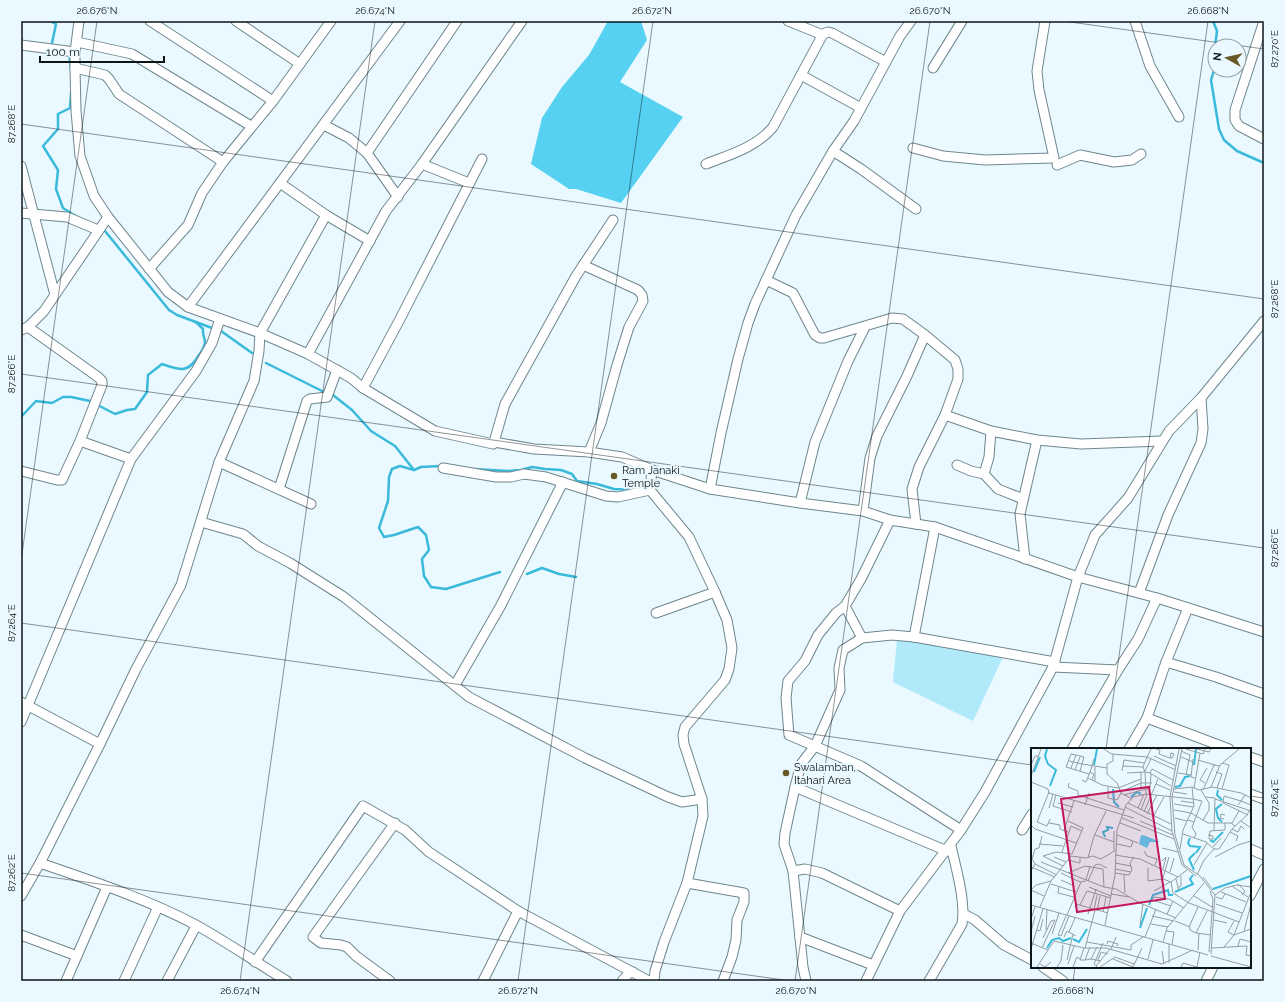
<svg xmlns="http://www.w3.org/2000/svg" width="1285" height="1002" viewBox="0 0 1285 1002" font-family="Raleway,sans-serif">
<rect width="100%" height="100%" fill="#eaf9ff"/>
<path fill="#b0e9fa" d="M897,639L1004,655L973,721L893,682Z"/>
<path fill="#56d1f2" d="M608,21H641L647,40L620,82L683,117L621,203L576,189H569L531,164L542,118L562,87L589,55Z"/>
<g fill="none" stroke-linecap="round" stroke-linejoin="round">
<g stroke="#3abadb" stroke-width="2.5">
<path d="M50,21L56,24L52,43"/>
<path d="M1213,21L1217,31L1215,47"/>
<path d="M69,55L71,68"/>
<path d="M1215,67L1211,80L1219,129L1224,140L1237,151L1264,163"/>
<path d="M71,93L70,108L58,114V129L43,146L58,170L56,189L63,208L77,217"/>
<path d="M105,231L169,310L177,315L212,328"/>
<path d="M221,331L252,353"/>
<path d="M266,363L322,391"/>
<path d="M333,395L352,410L371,431L395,446L414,470"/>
<path d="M21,417L36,401L52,403L63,397H71L90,401L115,414L127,410L135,409L147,392L148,375L162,364C180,370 188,374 199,355C202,351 205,346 205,341C204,336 202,333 203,329L196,322"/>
<path d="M441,466L421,467L414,470L400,466L392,469L389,477L388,501L379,528L384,537L394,535L418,527L426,535L429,550L422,559L424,576L431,587L446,589L500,572"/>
<path d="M474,469L508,471L521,470L532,467L545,469L561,470L572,474L577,481L597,484L614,489L632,490"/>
<path d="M527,574L542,568L559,574L576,577"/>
</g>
<g stroke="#6e868e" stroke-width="11">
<g id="street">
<path d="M79,21L75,52V68L76,111L80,156L94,196L108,217L168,292L188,307L260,333L308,354L351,378L363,388L435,431L493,444L494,442L534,449L589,452L622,457L652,470L710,489L800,503L863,511L890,520L935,527L1078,577L1157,598L1264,632"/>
<path d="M150,21L273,101"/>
<path d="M236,21L300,64"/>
<path d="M788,21L823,35"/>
<path d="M1135,21L1150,66L1179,117"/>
<path d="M1264,21L1235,110V120L1239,126L1264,139"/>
<path d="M77,42L132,54L251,126"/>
<path d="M21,45L75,52"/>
<path d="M75,68L105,75L109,79L119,94L223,162"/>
<path d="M933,68L962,21"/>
<path d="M801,75L861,108"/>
<path d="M324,125L349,138L367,153L398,197"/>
<path d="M913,148L943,156L985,160L1054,158L1039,90L1037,71L1045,21"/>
<path d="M833,151L861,169L916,209"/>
<path d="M367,153L457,21"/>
<path d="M422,164L469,183"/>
<path d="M706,164C729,155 757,147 773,127L823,34L828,32L832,33L886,62"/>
<path d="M1057,165L1080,155L1114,162L1132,160L1141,154"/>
<path d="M21,166L55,295"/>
<path d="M280,183L326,215L370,241"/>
<path d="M21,213L67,217L98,230"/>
<path d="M583,265L638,290L642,295L643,301L629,327L617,365L601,423L589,452"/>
<path d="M149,269L188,225L202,193L223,162L273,101L331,21"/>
<path d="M766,280L793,293L815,335L820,338H824L892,318L903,319L925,335L955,360L958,369V379L945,415L919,467L912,489L916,524"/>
<path d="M188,307L400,21"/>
<path d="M21,330L28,327L44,311L108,217"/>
<path d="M308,354L386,211L422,164L522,21"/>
<path d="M363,388L400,319L482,159"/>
<path d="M945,415L991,431L1037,440L1081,444L1162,441"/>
<path d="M80,441L131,459"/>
<path d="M494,442L505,404L576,276L613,220"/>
<path d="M219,462L311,504"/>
<path d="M957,465L971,471L984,474L998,489L1023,499"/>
<path d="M443,468L496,477H511L524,474L546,477L606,496L618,497L650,490"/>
<path d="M652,470L650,490L689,537L715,592L727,620L732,648L729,669L725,680L685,727L683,735L684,744L702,799L703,816L687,883L664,942L655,971L654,981"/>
<path d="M21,471L57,480H62L80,441L102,385V381L98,377L28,327"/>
<path d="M984,474L989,457L991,431"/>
<path d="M279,489L307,401L310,399L327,397L337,370"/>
<path d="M710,489L721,433L738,359L748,323L755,304L796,215L833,151L854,121L900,36L911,21"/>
<path d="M800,503L815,442L848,361L865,327"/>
<path d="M863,511L870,458L877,436L907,376L925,335"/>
<path d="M201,522L243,534L258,546L290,563L344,597L469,697L585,758L668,797L682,802L702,799"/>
<path d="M1025,559L1020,514L1037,440"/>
<path d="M1139,593L1168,515L1201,443L1203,429L1201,398"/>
<path d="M845,606L836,613L818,635L805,661L788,681L786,698L789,735L861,766L961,830"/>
<path d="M656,613L715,592"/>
<path d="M914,637L935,527"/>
<path d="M862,638L845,606L861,579L890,520"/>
<path d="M1166,662L1216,677L1264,694"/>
<path d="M1053,667L1118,670"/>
<path d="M455,685L500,607L563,482"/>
<path d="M21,702L100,744"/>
<path d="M1147,718L1229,749"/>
<path d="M21,722L131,459L196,371L212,343L220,319"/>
<path d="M1072,749L1118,670L1138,639L1157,598"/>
<path d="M1129,749L1147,718L1166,662L1188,608"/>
<path d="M1250,757L1264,762"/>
<path d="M795,787L947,851"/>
<path d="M1250,794L1264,799"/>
<path d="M1022,830L1032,814"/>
<path d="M1250,849L1264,855"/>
<path d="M40,863C92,881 147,899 196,925C227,942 257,963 287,981"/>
<path d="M793,871L805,869L822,873L900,911"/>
<path d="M687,883L744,893V902L737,920L736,940L732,957L723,981"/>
<path d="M21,896L40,863L100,744L136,669L181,585L219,462L254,381L259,351L260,333L326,215"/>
<path d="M1250,896L1264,869"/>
<path d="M964,914L975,920L1004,945L1032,960"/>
<path d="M21,935L77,956"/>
<path d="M800,937L873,965"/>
<path d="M255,962L363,806L405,830L429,852L518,911L649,981"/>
<path d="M1043,967L1063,981"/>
<path d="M66,981L107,887"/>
<path d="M124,981L158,907"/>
<path d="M167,981L196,926"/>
<path d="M390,981L356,956L347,947L341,945L321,943L313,937L395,823"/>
<path d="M483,981L518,911"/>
<path d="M622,981L629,973L633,972"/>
<path d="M806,981L803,967L793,871L784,844L785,833L795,787L801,764L815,746L840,690L839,668L843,650L862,638L892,635L914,637L1055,662"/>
<path d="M866,981L900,911L961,830L985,792L1053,667L1078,577L1095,535L1128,498L1169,431L1201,398L1264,321"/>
<path d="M929,981L962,924C966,902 956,868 951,846"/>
<path d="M1206,981L1213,967"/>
</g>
</g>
<use href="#street" stroke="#fff" stroke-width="9"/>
</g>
<path fill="none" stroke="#0c1518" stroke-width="1" stroke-opacity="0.45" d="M1063,21L1264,49M21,124L1264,299M21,374L1264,548M21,561L97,21M21,623L1032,765M1106,749L1208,21M1250,796L1264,798M21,873L791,981M240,981L375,21M518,981L653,21M795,981L930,21M1073,981L1075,967"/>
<g fill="#675926" stroke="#eaf9ff" stroke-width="1.5">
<circle cx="614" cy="476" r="4"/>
<circle cx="786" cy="773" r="4"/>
</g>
<g text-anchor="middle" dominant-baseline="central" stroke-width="4" stroke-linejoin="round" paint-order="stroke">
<g font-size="11" fill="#0c1518" stroke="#eaf9ff" text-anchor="start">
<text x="622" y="470">Ram Janaki<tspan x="622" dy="13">Temple</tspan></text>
<text x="794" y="767">Swalamban,<tspan x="794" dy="13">Itahari Area</tspan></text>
</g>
</g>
<g transform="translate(1031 748)">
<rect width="220" height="220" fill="#eaf9ff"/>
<path d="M110,87L115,88L129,94H119L116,100L108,96Z" fill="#56d1f2"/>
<path fill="none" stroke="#3abadb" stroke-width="2" d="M16,1L14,8L17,16L25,22L19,38M63,17L66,1M163,17L165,1M3,24L9,9M144,39L149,38L154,29L159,28M82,41L83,54L88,59M187,42L186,47L191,52M100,49L106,44L110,46M191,56L185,61L187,70L191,74M74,89L72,84L77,82L76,79L82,80M159,90L157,95L159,98L169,99L165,105M179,92L182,94L192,84M163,122L158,111L164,105M182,141L220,128M144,144L162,136L159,131L162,127M118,157L122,147L137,142L138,147H142M109,180L116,160M42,191L48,194L56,181M16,200L21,192L28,190L32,193L40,190"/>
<path fill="none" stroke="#919ea3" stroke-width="1" d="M73,1L82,7V13L76,16V26L86,35L90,45L101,51M120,1L116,9L145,22M125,1L129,2L128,6L139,10M148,1L139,49L141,83L151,117L165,128M151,1L141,49L144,87L153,117L169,128L184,147L180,206M155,1L172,6L174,1M166,1L178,4L180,1M150,3L159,7L155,27M140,5L143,6L141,10H139ZM81,6L116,9L112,19L114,24L119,25L121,21L142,32M123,8L145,18M150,9L162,14M162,11L160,29L164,30M167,12L184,17M38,13L51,16L53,9L45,7M191,15L198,17L191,41M0,17L4,8H8M92,18L112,19M64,19V33M40,20L45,7L40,6L35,19L58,26M44,22L49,9M49,23L51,16L76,20M91,23L93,12L113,15M114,23L120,11M59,24L63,11M110,24V41M114,24L115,46M185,24L191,26L186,40M96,25L114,24M119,25L140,38M147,25L160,27M0,28L10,1M57,30L71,37L87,40L110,31M51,32L55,34L59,24L63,26L61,32M0,34L17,41L18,45L103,70M38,35L37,39L47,43V47L93,62M174,35L169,32L176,20M125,36L139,42M77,39V50L86,52L90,45M180,39L189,17L208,1M163,40L169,5M143,41L161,39L168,42L181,39L210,45L220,50M170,42L178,55V62L172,72M172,42L183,17L188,18M18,44L6,74L16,78L19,71M89,44L110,35H121M143,44L156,46M25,47L22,58L41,64M93,47L119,40L120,26M214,47L210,53L193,48L192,55L217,67M175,49L184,50L183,83M162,51L171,53L163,74M184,51L220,63M150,53L163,55M27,55L42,59M97,55L140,76M143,56L162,59M54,57L58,45M207,57L210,53L220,57M94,59L141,83M18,60L22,46M107,60L113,46M110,62L116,46M143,62L160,65M113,64L127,31M160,65L177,75H200L204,78M116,66L126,47M122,69L133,49M91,70L143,91M144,70L156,73M193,71L189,70L190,66L194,67M157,72L163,74L161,79L165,86L163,90M37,73L52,80L41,106M109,73L142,87M210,73L220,80M18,75L29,77V81L37,84M89,75L110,83M201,75L208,63M0,77L4,81L45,95M201,81L207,84L210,78L213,81M33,82L43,53M83,83V102M199,84L207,88L205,93M152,86L175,94L183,101M64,87L83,94M86,87L107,95M177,87L182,88V91H178M178,91L179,83L194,82V75M8,96L32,98M86,96L100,99L102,93M182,99L190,90M131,100L147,104M149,101L152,82L163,58L161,39M113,103L116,108L126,111L124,117M31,104L40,78L51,83M84,107L109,111L147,129M23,109L35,114M184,109L207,97L220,93M57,110L63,88L75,63M37,112L49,115V110M131,113L135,109L132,121M10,114L73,139L85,141L109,155L145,170M84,115L100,118M4,116L1,111L4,101L8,100L11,88M163,117L176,95M32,118L12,108L25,104L41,106M0,119L24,129M117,120V133L132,131L140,134L156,122M84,121L100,124M0,123L4,116L26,127M139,124L143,110M30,125L49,134L55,133M37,125L54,118L72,121L73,139M84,125L98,127L101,122L99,115L103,109M93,127L94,145M166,127L173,112L183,101H188L201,81L216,67L220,60M172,129L182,142M132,130L138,109M145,131L148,143M30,132L41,137M55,132L59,118M57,133L64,117L68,116L76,120M140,134L142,145L158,155L208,174M20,136L45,144M207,136L214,143L211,147M28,138L27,145L43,149M201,138L217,149M58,139L80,148M147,140L150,138V128M0,142L5,137L20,133L40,108L55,110L62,108L70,111L85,102M0,142L13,148M123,143L139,134M190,144L215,154M80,146L98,149M184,147L194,140L206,137L220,139M163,148L181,159M185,149L191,151L194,146M185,156L211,165M0,157L177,207M49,157L56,143L80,150M140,158L121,152L123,149L138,151L153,160M9,159L20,133M44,160L45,156L77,165M63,162L66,147M66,163L69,148M72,164L75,149M57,166L65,141M136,166L142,153M36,167L50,134M35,168L27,187L30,188L38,168M121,168L143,173M0,171L4,159M183,172L196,175M144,173L159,179V182L165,185L180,187M203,173L197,184L203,187M120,176L137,179M74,177L84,127L86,82L95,57L102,49L115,46L162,51M109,177L112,156M158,179L167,159M6,182L9,183L12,171M15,182L16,162M135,183L143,184L141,196M213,183L220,156M0,184L4,168M38,184L44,170M165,185L176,163M21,186L28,165M203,187L220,144M33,189L36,183L45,188M114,189L125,161M12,190L20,173L24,172M56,194L100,202V197L112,189M132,194L136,180L173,135M0,195L17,202M76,196L77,193L83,195L87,196L86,198M207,198L209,191L220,194M59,199L54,212L60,211M66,199L60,211L70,213M193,199L203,187L220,181M11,200L24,172M53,200L49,212H54M54,200L64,162M181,200L216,198L215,207L220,208M0,201L12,161M80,201L85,189M167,202L168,185M131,203L133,216M178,204L182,151L179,143M180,208L220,219M82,211L102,219M117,211L122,192M36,212L42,186M67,212L70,204L77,206M138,215V196M9,216L14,219L20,214M37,216L43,198M65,218L79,201M6,219L23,193L53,200H75L131,216L162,202M26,219L30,213L32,197M42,219L46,209L49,211M66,219L63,216L72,195M69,219L84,209L103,216M102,219L111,200M150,219L152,215L166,219M166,219L169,204"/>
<path fill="#c2185b" fill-opacity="0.15" stroke="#c2185b" stroke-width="2" d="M118,39L134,151L46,164L30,51Z"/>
<rect width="220" height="220" fill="none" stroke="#0c1518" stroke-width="2"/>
</g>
<rect width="1285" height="1002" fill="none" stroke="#eaf9ff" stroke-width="44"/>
<g transform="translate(1227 58) rotate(278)"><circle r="19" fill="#eaf9ff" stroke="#919ea3"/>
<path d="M0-3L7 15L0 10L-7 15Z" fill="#675926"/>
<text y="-6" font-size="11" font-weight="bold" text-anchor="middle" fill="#0c1518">N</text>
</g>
<path d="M40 56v6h124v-6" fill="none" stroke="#0c1518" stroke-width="2"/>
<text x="46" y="56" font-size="12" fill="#0c1518" stroke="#eaf9ff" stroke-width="3" paint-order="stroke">100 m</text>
<rect x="22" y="22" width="1241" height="958" fill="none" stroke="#0c1518" stroke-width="1.5"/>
<g font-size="10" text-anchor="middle" fill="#0c1518">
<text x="97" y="14">26.676°N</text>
<text x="375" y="14">26.674°N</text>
<text x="652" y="14">26.672°N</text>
<text x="930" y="14">26.670°N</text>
<text x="1208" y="14">26.668°N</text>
<text transform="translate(1274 49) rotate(-90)" y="4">87.270°E</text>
<text transform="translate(11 124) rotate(-90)" y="4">87.268°E</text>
<text transform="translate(1274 299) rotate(-90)" y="4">87.268°E</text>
<text transform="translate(11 374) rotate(-90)" y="4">87.266°E</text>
<text transform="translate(1274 548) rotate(-90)" y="4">87.266°E</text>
<text transform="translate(11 623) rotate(-90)" y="4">87.264°E</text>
<text transform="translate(1274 798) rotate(-90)" y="4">87.264°E</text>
<text transform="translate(11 873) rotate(-90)" y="4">87.262°E</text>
<text x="240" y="994">26.674°N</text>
<text x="518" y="994">26.672°N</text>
<text x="796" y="994">26.670°N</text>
<text x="1073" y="994">26.668°N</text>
</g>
</svg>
